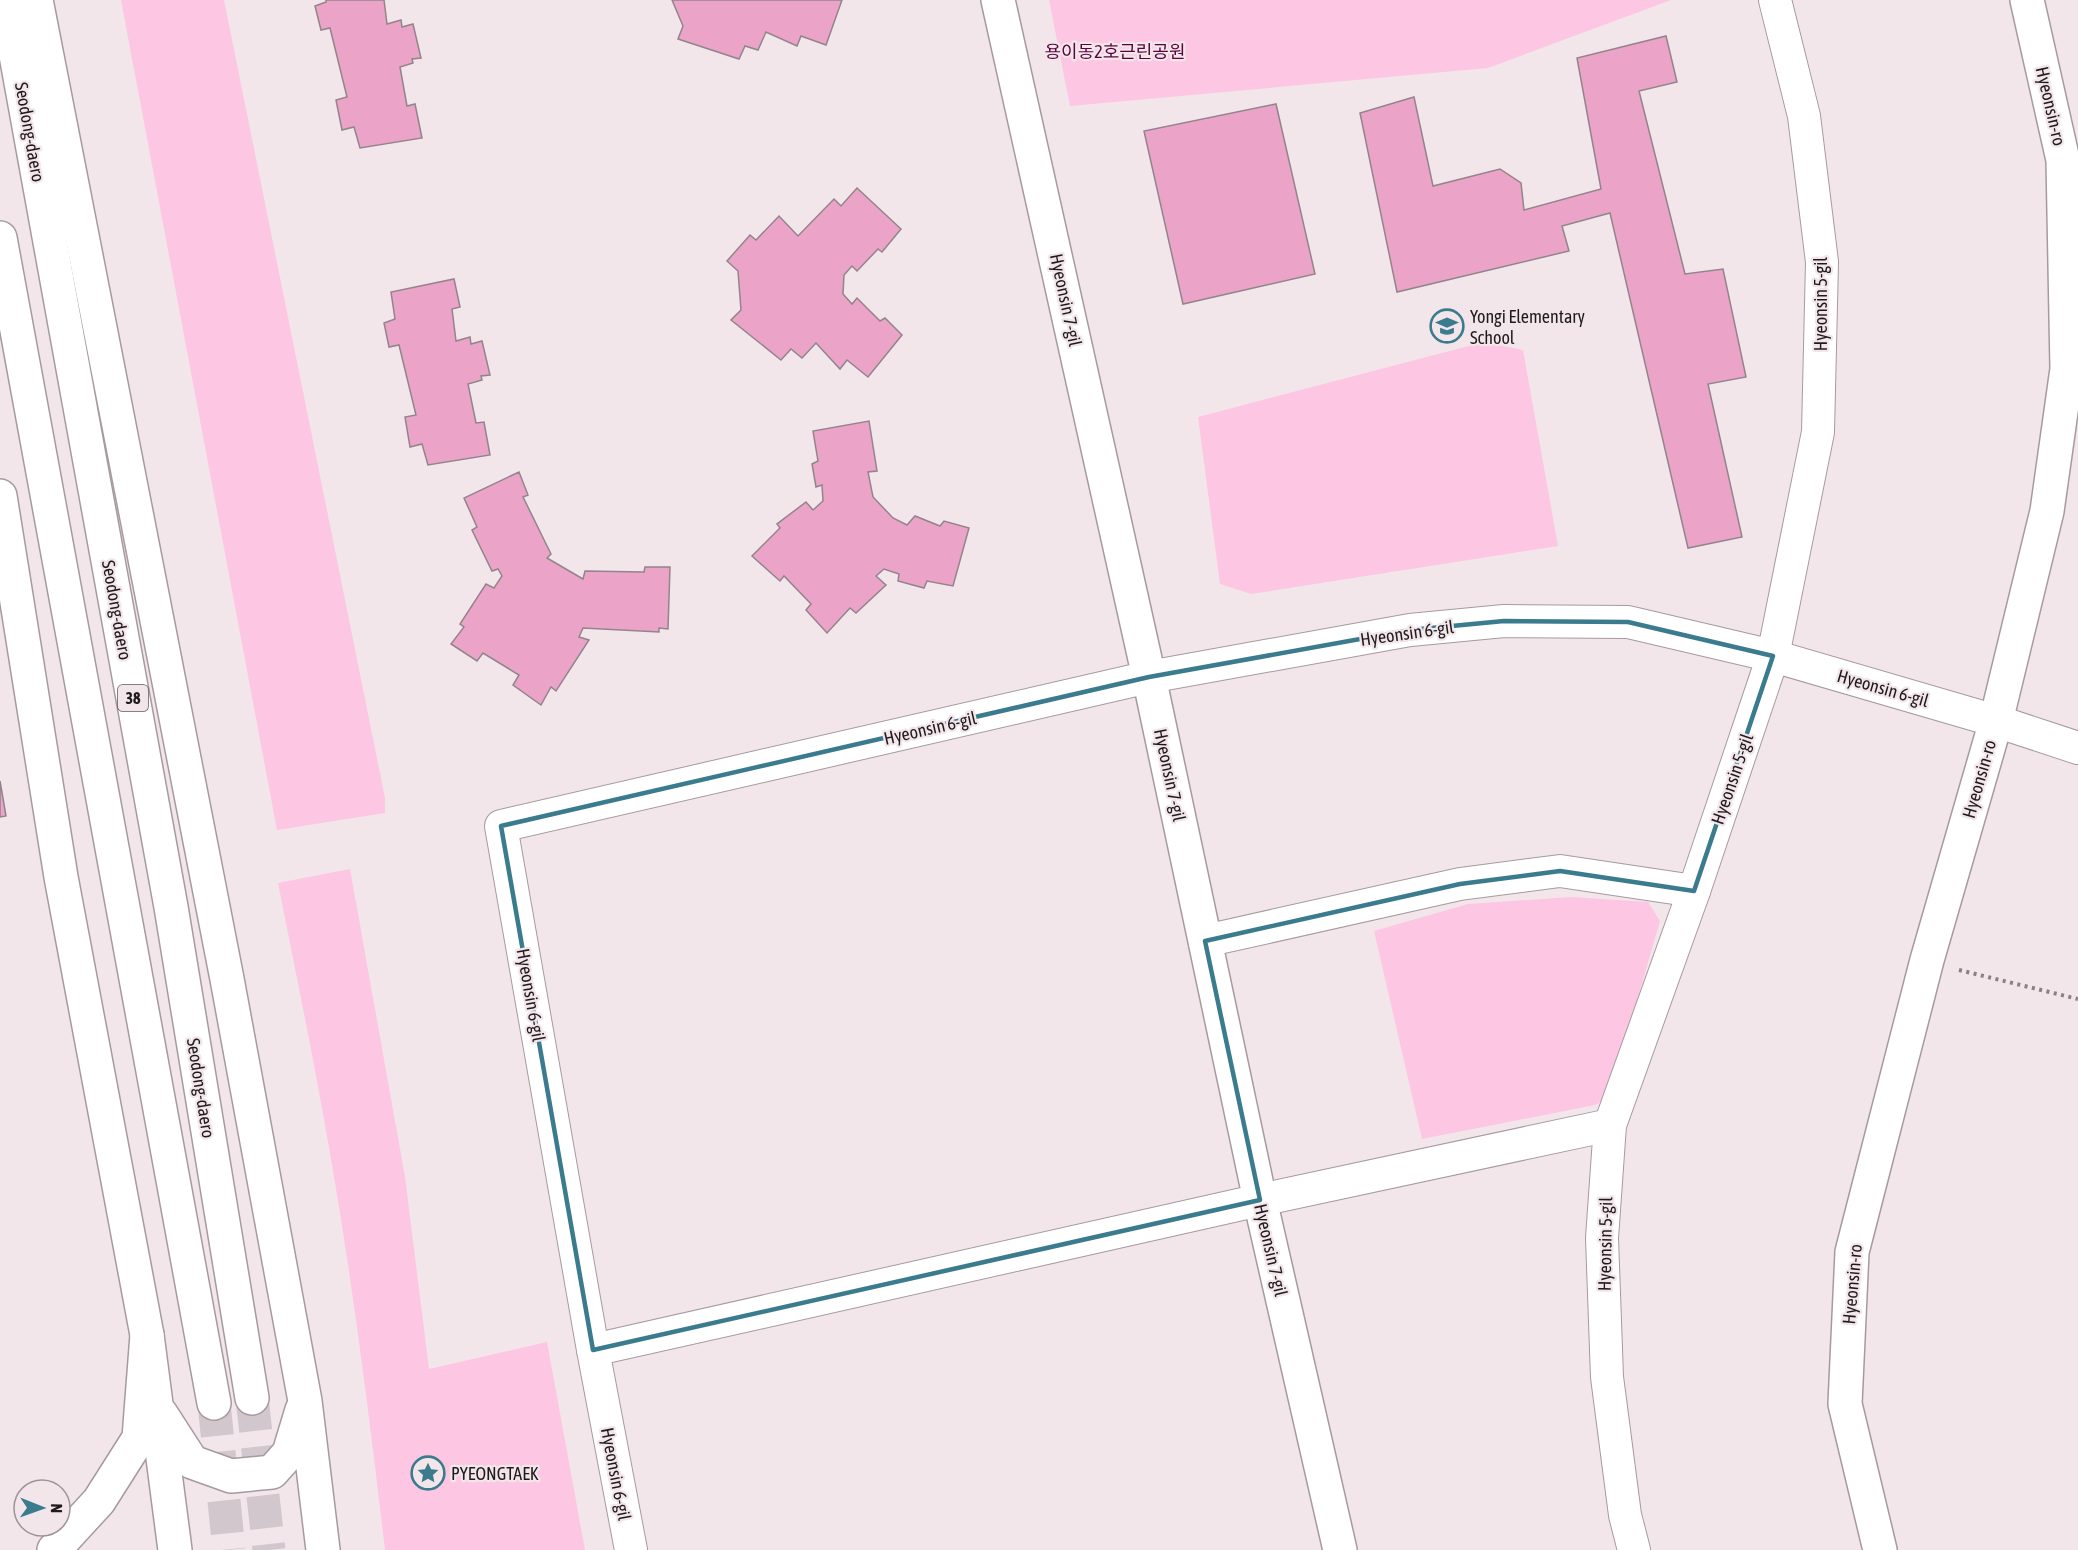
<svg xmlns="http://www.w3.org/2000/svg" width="2078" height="1550" viewBox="0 0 2078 1550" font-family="'Asap Condensed','Noto Sans KR',sans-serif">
<rect width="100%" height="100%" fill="#f2e6eb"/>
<g fill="#fdc6e2">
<path d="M121,0H224L385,798V813L277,830Z"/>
<path d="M1049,0H1671L1488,68L1070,106Z"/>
<path d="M1484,342L1523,350L1558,546L1251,594L1220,584L1198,417Z"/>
<path d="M350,869L405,1177L429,1369L547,1342L585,1550H385C369,1413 352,1277 328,1142C313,1055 295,969 278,883Z"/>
<path d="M1571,897L1648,902L1660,921L1609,1097L1595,1105L1422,1139L1374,931L1468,904Z"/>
</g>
<g fill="#eca3c8" stroke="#91858b" stroke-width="1.5">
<path d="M326,0H384L387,24L401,20L402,27L413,24L421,58L412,59L413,63L400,67L407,106L415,104L422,138L360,148L354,127L342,130L336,100L347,97L330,28L321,30L315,6L326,2Z"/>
<path d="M672,0H842L826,45L801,36L797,46L766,32L758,50L745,46L739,59L678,39L683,26Z"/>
<path d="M1666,36L1677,82L1639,91L1685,274L1723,269L1746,377L1708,384L1742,537L1688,548L1610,213L1562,226L1569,251L1397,292L1360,113L1414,97L1433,186L1500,169L1521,183L1524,210L1601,189L1577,58Z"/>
<path d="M1276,104L1315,274L1183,304L1144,131Z"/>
<path d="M857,188L901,229L882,252L878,249L857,271L852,266L844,275L843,294L852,304L857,298L880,321L885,318L902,335L868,377L847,360L840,369L816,343L802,358L791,349L781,360L731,320L741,310L738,271L727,261L750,235L756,240L779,216L798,236L834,199L841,206Z"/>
<path d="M454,279L460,307L452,309L456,341L470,337L471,344L482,341L490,375L481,376L482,380L468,384L476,423L484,422L490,455L428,465L422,444L410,447L405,417L416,415L399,345L389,347L384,323L395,319L391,292Z"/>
<path d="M869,421L877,471L868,472L873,497L893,518L907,525L915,516L940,526L944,521L969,528L953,586L927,581L924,588L898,581L899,574L884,569L876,576L886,585L856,613L850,608L827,633L806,610L811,604L784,576L780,581L752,556L780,528L777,524L806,502L813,510L823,501L822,485L816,487L812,464L818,461L813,431Z"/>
<path d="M519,472L528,495L523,497L551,554L547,558L583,579L585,571L644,572L645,567H670L668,629L659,628V632L583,628L579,637L589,640L556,691L551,687L541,705L513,685L519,675L483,653L477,661L451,644L464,627L460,624L486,584L494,588L502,576L498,569L492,571L472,530L477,527L464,498Z"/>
<path d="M0,781L6,816L0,817Z"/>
</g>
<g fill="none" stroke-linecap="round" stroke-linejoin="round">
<g stroke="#d2c7cc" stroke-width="33" stroke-dasharray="33 16" stroke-linecap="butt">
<path d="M252,1398L269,1550"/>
<path d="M214,1403L229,1550"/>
</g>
<g stroke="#a69aa0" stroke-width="34">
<g id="minor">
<path d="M1205,941L1460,884L1560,871L1694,891"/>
<path d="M593,1350L1260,1200L1610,1125"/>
<path d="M631,1550L593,1350L501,826L1149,677L1410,630L1504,621L1628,622L1773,656L1996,721L2078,748"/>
<path d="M1634,1550L1625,1515L1607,1377L1602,1238L1610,1125L1694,891L1773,656L1818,432L1822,262L1804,116L1775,0"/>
</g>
</g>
<g stroke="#a69aa0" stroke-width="36">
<g id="tertiary">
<path d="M998,0L1149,677L1260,1200L1340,1550"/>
<path d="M1880,1550L1845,1404L1852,1252L1927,960L1996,721L2047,511L2067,369L2063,160L2027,0"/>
</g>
</g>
<g stroke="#a69aa0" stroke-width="36">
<g id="primary">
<path d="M6,0L171,907L252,1398"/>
<path d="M36,0L227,979L305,1401L323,1550"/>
<path d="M0,238L214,1403"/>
<path d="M0,496L61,877L147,1335L175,1550"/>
<path d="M161,1414L192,1462L231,1476L272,1472L289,1453L302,1410"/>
</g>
</g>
<g stroke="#a69aa0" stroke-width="36">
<path id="motorway" d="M54,1550L99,1501L139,1438L147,1335"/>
</g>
<path stroke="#888083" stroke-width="4" stroke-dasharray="3 4.5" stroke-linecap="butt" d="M1959,970L2078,999"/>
<use href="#minor" stroke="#fff" stroke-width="32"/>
<use href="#tertiary" stroke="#fff" stroke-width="33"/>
<use href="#primary" stroke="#fff" stroke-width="33"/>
<use href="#motorway" stroke="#fff" stroke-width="33"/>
</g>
<path fill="none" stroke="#3a7b8d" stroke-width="4.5" stroke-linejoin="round" d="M1504,621L1628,622L1773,656L1694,891L1560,871L1460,884L1205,941L1260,1200L593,1350L501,826L1149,677L1410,630Z"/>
<defs>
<g id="school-ring" transform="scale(1.725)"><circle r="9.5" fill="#f2e6eb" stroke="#3a7b8d" stroke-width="1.5"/><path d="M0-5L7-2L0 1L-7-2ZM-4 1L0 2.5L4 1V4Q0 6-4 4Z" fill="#3a7b8d"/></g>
<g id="sight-ring" transform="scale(1.725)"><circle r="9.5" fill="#f2e6eb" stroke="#3a7b8d" stroke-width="1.5"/><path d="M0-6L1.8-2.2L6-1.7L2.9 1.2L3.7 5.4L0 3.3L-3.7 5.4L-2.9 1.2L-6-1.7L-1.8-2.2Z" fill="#3a7b8d"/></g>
</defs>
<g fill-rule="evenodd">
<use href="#school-ring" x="1447" y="326"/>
<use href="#sight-ring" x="428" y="1473"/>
</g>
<g text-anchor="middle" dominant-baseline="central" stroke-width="4.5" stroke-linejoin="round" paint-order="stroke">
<rect fill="#f2e6eb" stroke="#5e575a" stroke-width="1.5" x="118" y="685" width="30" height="26" rx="4.5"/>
<g font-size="16" font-weight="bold" fill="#1f1a1c">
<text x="133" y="698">38</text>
</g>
<g font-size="18" fill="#59023c" stroke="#f2e6eb">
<text x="1115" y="51">용이동2호근린공원</text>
</g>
<g font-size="18" fill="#1f1a1c" stroke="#f2e6eb">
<text transform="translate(2051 106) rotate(77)">Hyeonsin-ro</text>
<text transform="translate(30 132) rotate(80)">Seodong-daero</text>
<text transform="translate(1066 300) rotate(78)">Hyeonsin 7-gil</text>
<text transform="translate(1820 304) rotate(-90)">Hyeonsin 5-gil</text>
<text transform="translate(117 610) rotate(80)">Seodong-daero</text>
<text transform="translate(1407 633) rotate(-8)">Hyeonsin 6-gil</text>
<text transform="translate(1883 688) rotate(16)">Hyeonsin 6-gil</text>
<text transform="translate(930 728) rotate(-13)">Hyeonsin 6-gil</text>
<text transform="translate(1170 775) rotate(78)">Hyeonsin 7-gil</text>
<text transform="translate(1732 779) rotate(-71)">Hyeonsin 5-gil</text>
<text transform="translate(1979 779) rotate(-74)">Hyeonsin-ro</text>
<text transform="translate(531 995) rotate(80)">Hyeonsin 6-gil</text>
<text transform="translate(201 1088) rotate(81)">Seodong-daero</text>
<text transform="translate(1605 1244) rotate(-89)">Hyeonsin 5-gil</text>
<text transform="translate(1271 1250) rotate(77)">Hyeonsin 7-gil</text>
<text transform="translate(1852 1284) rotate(-85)">Hyeonsin-ro</text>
<text transform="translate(616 1474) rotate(79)">Hyeonsin 6-gil</text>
</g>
<g font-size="18" fill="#1f1a1c" stroke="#f2e6eb" text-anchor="start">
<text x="1470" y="316">Yongi Elementary<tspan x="1470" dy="21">School</tspan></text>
<text x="451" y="1473">PYEONGTAEK</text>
</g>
</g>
<g transform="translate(42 1508) rotate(91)"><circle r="28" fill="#f2e6eb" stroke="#9e9498" stroke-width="1.5"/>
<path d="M0-4.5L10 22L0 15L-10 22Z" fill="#3a7b8d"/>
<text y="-9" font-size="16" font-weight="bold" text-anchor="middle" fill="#1f1a1c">N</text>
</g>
</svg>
